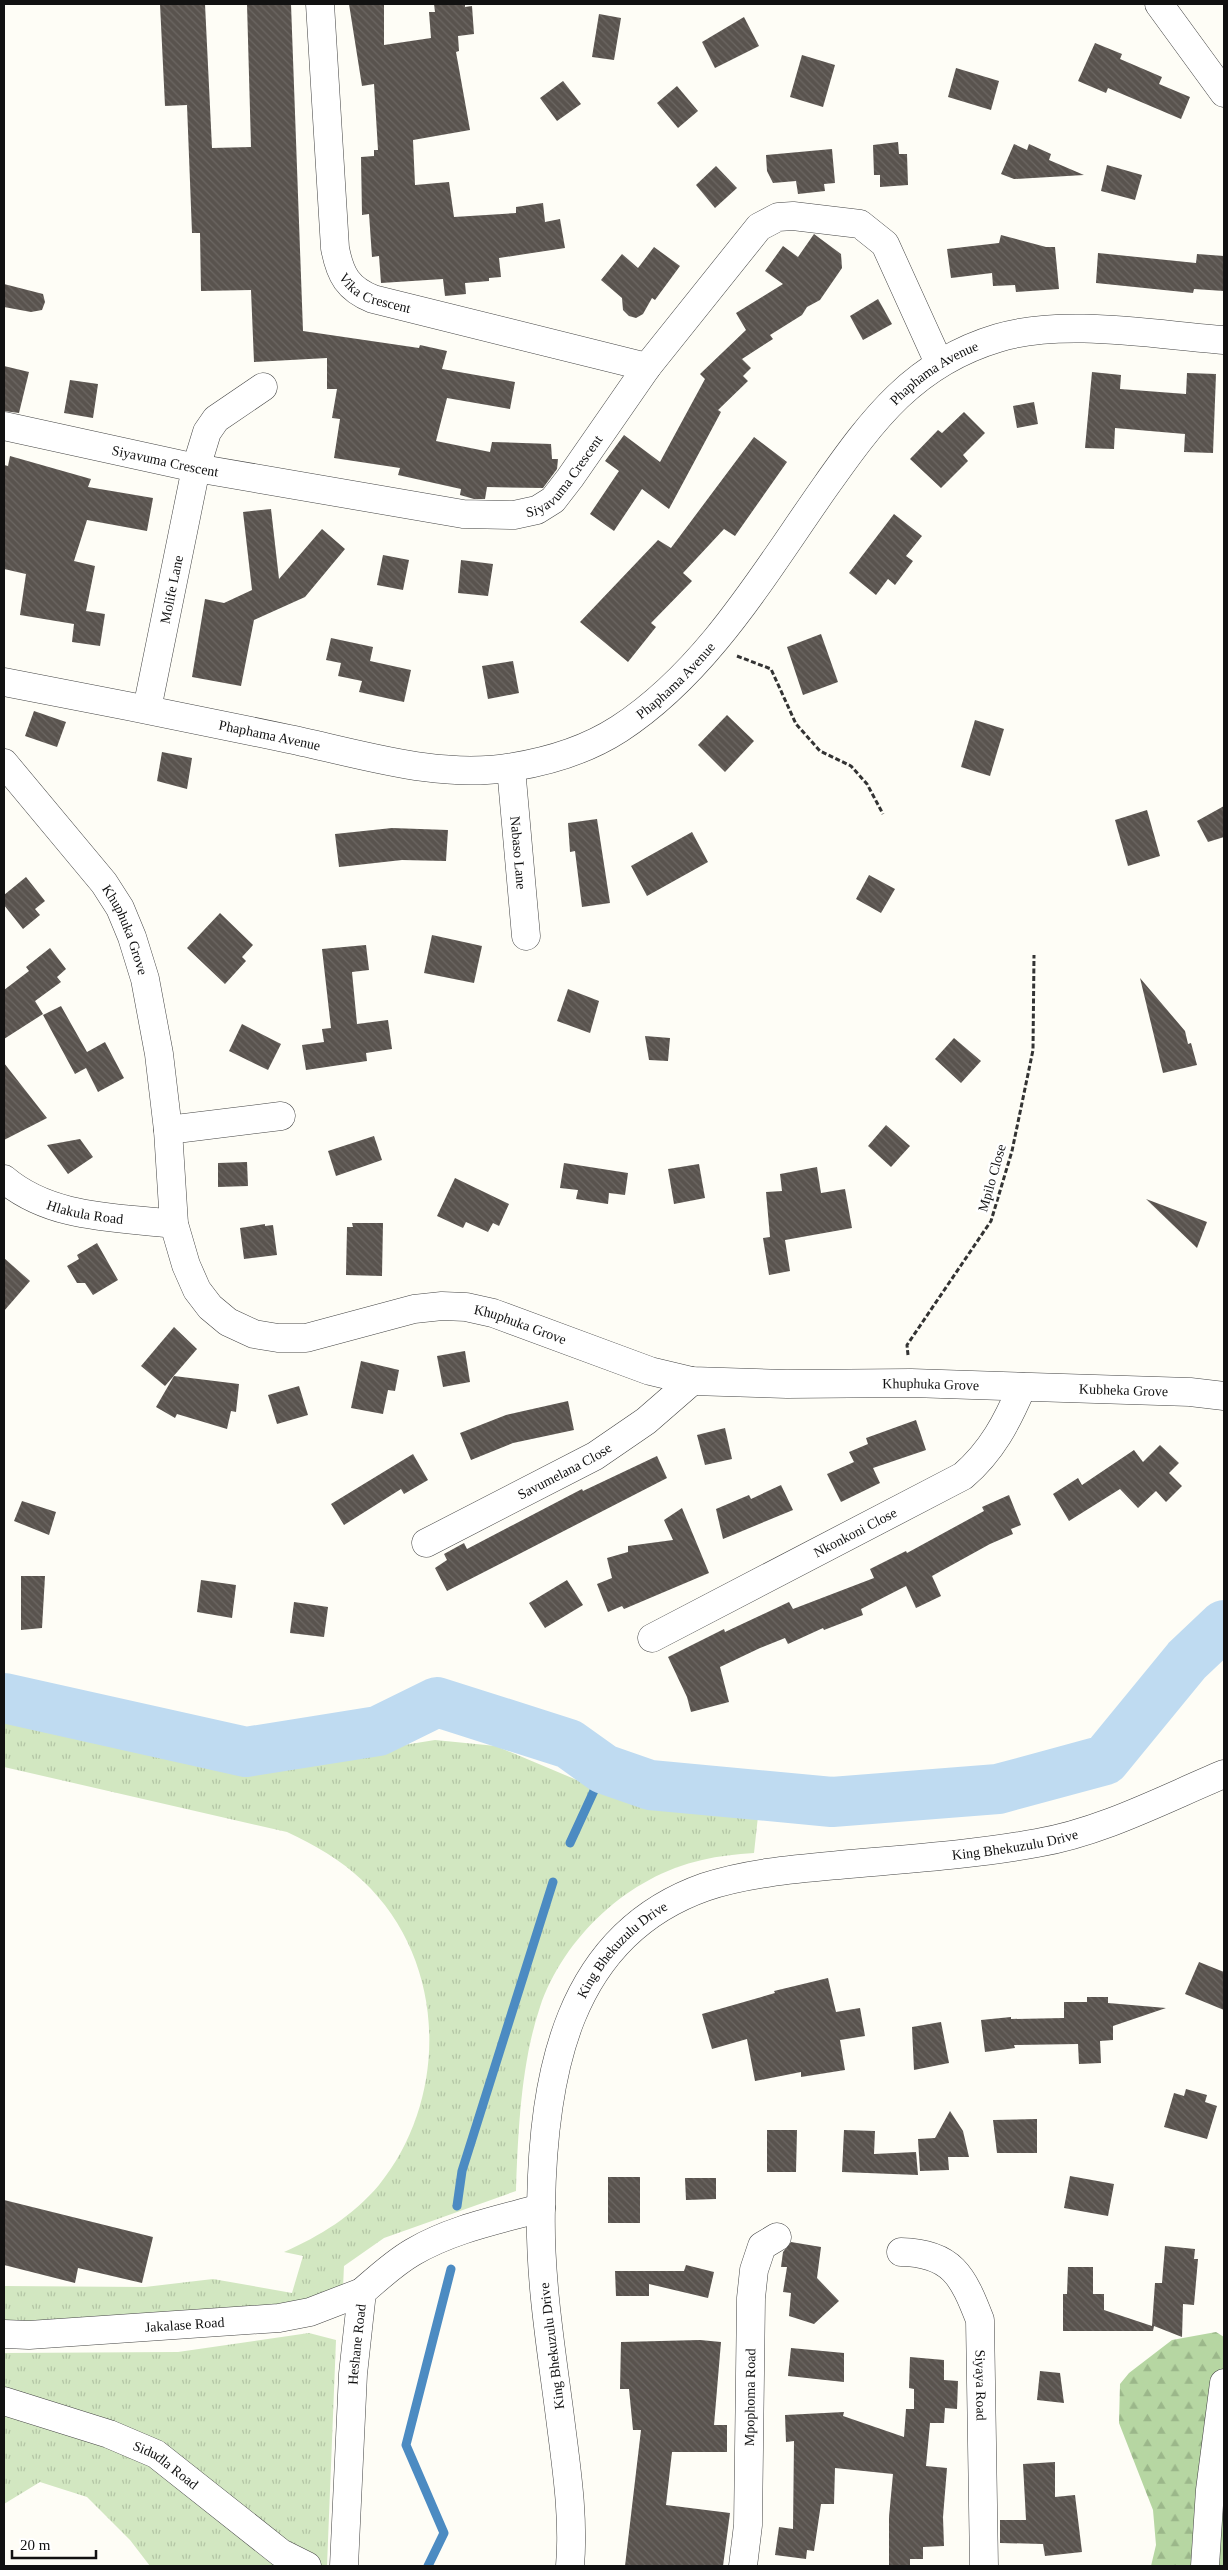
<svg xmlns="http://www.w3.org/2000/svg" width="1228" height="2570" viewBox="0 0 1228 2570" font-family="Georgia,serif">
<defs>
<pattern id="grass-tufts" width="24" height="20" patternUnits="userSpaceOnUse" patternTransform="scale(1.25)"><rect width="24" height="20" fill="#d2e7c1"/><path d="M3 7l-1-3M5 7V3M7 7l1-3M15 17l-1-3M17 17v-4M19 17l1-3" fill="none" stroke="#b3c5a5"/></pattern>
<pattern id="forest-firs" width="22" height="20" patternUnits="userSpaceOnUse" patternTransform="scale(1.25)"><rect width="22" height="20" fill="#b6d6a2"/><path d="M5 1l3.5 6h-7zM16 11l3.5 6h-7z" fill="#9bb78a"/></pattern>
<pattern id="building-back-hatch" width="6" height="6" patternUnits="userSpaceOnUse" patternTransform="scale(1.25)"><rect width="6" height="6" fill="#59534e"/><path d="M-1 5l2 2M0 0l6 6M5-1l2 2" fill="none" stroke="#6c6763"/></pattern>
</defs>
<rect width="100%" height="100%" fill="#fefdf6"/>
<g fill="url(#grass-tufts)">
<path d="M4,1706L244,1766L267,1767L435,1740L496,1746L622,1799L759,1807L754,1853C736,1854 719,1856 702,1860C629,1876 564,1937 540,2007C521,2063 518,2132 516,2191L384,2238L344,2266L343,2287L293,2306L92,2319L4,2322V2286L145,2287L213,2279L292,2293L303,2256L284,2252C320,2236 353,2216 379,2185C450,2097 447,1960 363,1881C341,1860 315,1845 287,1832L4,1767Z"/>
<path d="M309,2333L336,2340L327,2566H150L130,2540L87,2497L40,2482L4,2504V2353L178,2352Z"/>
</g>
<path fill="url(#forest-firs)" d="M1216,2332L1224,2337V2566H1151L1156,2545L1153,2510L1119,2423L1120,2384L1129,2373L1172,2340Z"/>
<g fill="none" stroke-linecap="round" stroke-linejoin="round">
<g stroke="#4c8bc2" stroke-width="9">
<path d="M570,1843L604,1769"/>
<path d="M457,2206L462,2171L553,1882"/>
<path d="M428,2566L444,2533L406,2445L451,2269"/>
</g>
<path stroke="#bfdbf1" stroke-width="50" d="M4,1698L246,1752L378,1731L437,1702L569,1744L604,1769L650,1785L832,1802L998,1789L1105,1760L1187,1660L1224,1625"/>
</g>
<g fill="url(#building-back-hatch)">
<path d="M160,4H205L212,148L251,147L247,4H291L303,331L419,348L420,345L447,351L442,369L515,382L510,409L447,398L436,441L490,452L492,442L551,444L552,459H558L557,469L543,488L487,487L485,499H474L460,495L461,489L398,475L400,468L334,458L340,419L332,418L337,389H327V358L254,362L251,290L201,291L200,233H192L187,105L165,106Z"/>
<path d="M349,4H384V45L431,38L429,12H435L434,4H465V7L472,6L474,34L458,36L459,51L456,52L470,130L413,140L415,185L449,182L454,217L516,213V207L543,203L545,222L560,219L565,248L499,258L501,277L489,278V281L465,283L466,294L445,296L443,279L381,283L379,256L372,257L369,214L362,215L361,157L374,156V150H378L374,84L362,86Z"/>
<path d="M599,14L621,18L614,60L592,57Z"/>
<path d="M744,17L759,46L715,68L702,42Z"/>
<path d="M1095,43L1122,54L1120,59L1162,77L1159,84L1190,97L1181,119L1108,88L1106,93L1078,81Z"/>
<path d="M802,55L835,65L823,107L790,97Z"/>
<path d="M956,68L999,81L991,110L948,97Z"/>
<path d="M563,81L581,104L557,121L540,98Z"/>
<path d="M677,86L698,111L678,128L657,103Z"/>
<path d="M898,142L899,154H907L908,185L880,187V175H874L873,145Z"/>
<path d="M1014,144L1027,150L1029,144L1051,154L1049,160L1084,175L1014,179L1001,174Z"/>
<path d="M832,149L835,183L824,184L825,191L798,194L796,181L773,183L767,171L766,155Z"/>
<path d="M1107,165L1142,175L1135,200L1101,191Z"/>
<path d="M716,166L737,188L715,208L696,185Z"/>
<path d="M814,234L841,254L842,268L820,300L807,307L802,315L770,335L773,339L742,359L751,368L743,376L748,381L718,410L721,412L669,509L642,489L614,531L590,514L619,471L605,461L624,435L660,462L705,379L700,374L746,330L736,313L783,284L765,271L783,246L798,257Z"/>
<path d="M1001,235L1046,247H1055L1059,289L1016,292L1015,285L993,286L992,273L951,278L947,249L999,243Z"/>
<path d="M654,247L680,266L655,300L652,298L643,314L636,318L629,316L623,310L622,298L601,280L622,254L638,268Z"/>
<path d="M1098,253L1196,263L1197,254L1224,256V291L1194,289L1193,293L1096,283Z"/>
<path d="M4,284L43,294L45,302L42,310L31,312L4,307Z"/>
<path d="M878,299L892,324L863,340L850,316Z"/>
<path d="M4,366L29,372L19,413L4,411Z"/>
<path d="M1092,372L1121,375L1120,389L1186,394L1187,373L1216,374L1213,453L1184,452L1185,434L1115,428L1114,449L1085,448Z"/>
<path d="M70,380L98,384L93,418L64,413Z"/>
<path d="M1034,402L1038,424L1017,428L1013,406Z"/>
<path d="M964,412L985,433L963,455L968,461L941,488L910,459L938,430L942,433Z"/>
<path d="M754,437L787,462L735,536L724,529L683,573L692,581L651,623L656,627L628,662L580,622L658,540L671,548Z"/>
<path d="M10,456L91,479L88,487L153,498L147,531L87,520L74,561L95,566L86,611L105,614L100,646L72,642L74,624L20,615L26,574L4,569V465L8,466Z"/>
<path d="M271,509L279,579L322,529L345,549L305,597L254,620L241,686L192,677L205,599L224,603L252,590L243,512Z"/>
<path d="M894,514L922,536L906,556L913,561L895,585L888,579L876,595L849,573Z"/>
<path d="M383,555L409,560L403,590L377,585Z"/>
<path d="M461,560L493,564L488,596L458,593Z"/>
<path d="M821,634L838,682L803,695L787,647Z"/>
<path d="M331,638L373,647L370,661L411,670L404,702L359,692L362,681L338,676L341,663L326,660Z"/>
<path d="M513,661L519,693L488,699L482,666Z"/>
<path d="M34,711L66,722L57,747L25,736Z"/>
<path d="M727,715L754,741L725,772L698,745Z"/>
<path d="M975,720L1004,729L990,776L961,767Z"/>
<path d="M162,752L192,758L187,789L157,781Z"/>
<path d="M1224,806V837L1208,842L1197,821Z"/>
<path d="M1147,810L1160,856L1128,866L1115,820Z"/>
<path d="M597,819L610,903L582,907L575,851L570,852L568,823Z"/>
<path d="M392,828L448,830L446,861L402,860L339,867L335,834Z"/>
<path d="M692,832L708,862L647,896L631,866Z"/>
<path d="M869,875L895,889L881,913L856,899Z"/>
<path d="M26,877L45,901L35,909L40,915L23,929L4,905V895Z"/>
<path d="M220,913L253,945L242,957L246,961L225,984L187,948Z"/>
<path d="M432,935L482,946L474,983L424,973Z"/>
<path d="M366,945L369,970L352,972L357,1024L388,1020L392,1049L366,1053L367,1061L306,1070L302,1045L324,1042L322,1029L331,1028L322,949Z"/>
<path d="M50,948L66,969L57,977L61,982L35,1001L43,1014L4,1039V990L29,971L26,967Z"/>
<path d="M1140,978L1185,1031L1188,1044L1191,1043L1197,1065L1163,1073Z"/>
<path d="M568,989L599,1001L590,1033L557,1021Z"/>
<path d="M61,1006L87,1052L105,1042L124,1078L98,1092L86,1068L75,1074L43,1015Z"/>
<path d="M242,1024L281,1044L268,1070L229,1051Z"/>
<path d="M645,1036L670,1038L668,1061L649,1060Z"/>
<path d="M954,1038L981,1061L961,1083L935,1059Z"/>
<path d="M4,1063L47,1118L4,1140Z"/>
<path d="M886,1125L910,1146L891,1167L868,1146Z"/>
<path d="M374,1136L382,1160L336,1176L328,1151Z"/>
<path d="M80,1139L93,1157L68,1174L47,1145Z"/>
<path d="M247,1162L248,1186L218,1187V1163Z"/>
<path d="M564,1163L628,1173L625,1195L609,1193L608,1204L576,1199L578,1190L560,1188Z"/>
<path d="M699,1164L705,1198L674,1204L668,1169Z"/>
<path d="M817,1167L821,1193L845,1189L852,1228L785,1240L790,1271L769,1275L763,1238L770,1237L766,1192L782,1191L780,1174Z"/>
<path d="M455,1178L509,1204L499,1226L493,1223L488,1232L466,1222L463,1228L437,1216Z"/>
<path d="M1146,1199L1207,1222L1197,1248Z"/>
<path d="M352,1223H383L382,1276L346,1275L347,1227H353Z"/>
<path d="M265,1224V1226L273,1225L277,1255L244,1259L240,1228Z"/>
<path d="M97,1243L118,1280L93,1295L85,1283H77L67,1266L79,1259L77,1255Z"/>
<path d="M4,1258L30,1281L4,1311Z"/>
<path d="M174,1327L197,1349L165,1386L141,1366Z"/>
<path d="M465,1351L470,1382L443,1387L437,1356Z"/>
<path d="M361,1361L399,1370L395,1391L388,1390L383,1414L351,1408Z"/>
<path d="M174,1376L239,1384L236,1412L231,1411L227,1429L177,1414L175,1418L156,1407Z"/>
<path d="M299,1386L308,1415L277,1424L268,1395Z"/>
<path d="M568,1401L574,1430L513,1443L471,1460L460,1433L506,1415Z"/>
<path d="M916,1420L926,1450L873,1468L880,1483L841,1502L827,1474L854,1462L849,1452L868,1444L866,1438Z"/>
<path d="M725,1428L732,1459L705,1465L697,1435Z"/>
<path d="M1160,1445L1179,1463L1169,1473L1182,1486L1166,1502L1156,1491L1138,1508L1120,1489L1069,1521L1053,1494L1078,1478L1082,1485L1134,1450L1143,1462Z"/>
<path d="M413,1454L428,1480L404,1494L401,1489L344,1525L331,1504Z"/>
<path d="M657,1456L667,1478L447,1591L435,1568L447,1560L444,1554L464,1543L467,1549L582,1489L583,1491Z"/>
<path d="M781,1485L793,1510L723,1539L716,1509L749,1495L751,1499Z"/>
<path d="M1009,1495L1021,1525L1011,1529L1013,1534L990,1544L932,1576L941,1596L916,1608L906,1586L861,1609L863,1615L824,1630L823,1628L788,1644L785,1638L760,1648L720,1667L729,1702L691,1712L687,1697L668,1657L724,1629L725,1632L789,1602L793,1609L874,1578L870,1569L906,1551L907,1553L984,1511L982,1507Z"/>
<path d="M22,1501L56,1512L49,1535L14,1521Z"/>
<path d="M682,1508L709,1573L624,1609L622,1606L608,1612L597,1584L612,1578L607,1558L628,1552V1546L673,1540L664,1520Z"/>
<path d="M21,1576H45L42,1628L21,1630Z"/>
<path d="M201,1580L236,1585L232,1618L197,1612Z"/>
<path d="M567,1580L583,1605L545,1628L529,1603Z"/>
<path d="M294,1602L328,1607L324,1637L290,1633Z"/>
<path d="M1199,1962L1224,1972V2010L1185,1994Z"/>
<path d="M828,1978L836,2012L860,2008L865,2036L840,2040L845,2070L801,2077V2072L755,2081L747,2039L712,2049L702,2014L775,1993L774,1991Z"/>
<path d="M1087,1997H1108V2003L1166,2008L1113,2026V2040L1100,2041L1101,2063L1079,2064L1078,2044L1014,2045L1015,2048L985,2052L981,2020L1011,2017V2019L1064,2018V2002H1087Z"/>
<path d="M941,2022L949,2063L914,2070L912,2027Z"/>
<path d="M1186,2089L1207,2095L1205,2102L1217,2106L1207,2139L1164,2127L1174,2093L1184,2096Z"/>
<path d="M950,2111L963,2131L969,2157H948L949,2170L920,2171L918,2139L935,2138Z"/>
<path d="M1037,2119V2153H997L993,2120Z"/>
<path d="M767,2130H797L796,2172H767Z"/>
<path d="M844,2130L875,2131L874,2154L916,2152L918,2175L842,2172Z"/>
<path d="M1070,2176L1114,2184L1108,2216L1064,2208Z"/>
<rect x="608" y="2177" width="32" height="46"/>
<path d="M685,2178H716V2199L686,2200Z"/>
<path d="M4,2200L153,2237L142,2283L78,2268L75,2283L4,2265Z"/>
<path d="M791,2242L821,2247L817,2278L839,2301L814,2324L789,2316L791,2293L783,2292L787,2267H781L783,2252Z"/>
<path d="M1165,2246L1195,2249L1194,2259H1198L1194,2305L1183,2304L1182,2337L1154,2326L1153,2331H1063V2294H1067L1068,2267H1093V2294H1104V2310L1152,2326L1155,2283H1162Z"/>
<path d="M686,2265L714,2272L708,2298L649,2284V2296H616L615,2271H684Z"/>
<path d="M700,2340L721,2342L714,2425H727V2452H672L666,2505L730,2513L723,2566H625L641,2430H633L629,2389H620L621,2342Z"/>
<path d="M791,2348L844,2353V2382L788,2376Z"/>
<path d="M910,2357L944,2360V2380L958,2381L957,2409L945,2408L944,2423H930L926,2466L947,2468L943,2517L944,2546L923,2547V2559H910V2565H889V2517L893,2474L835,2468L834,2504H821L814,2551L807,2550L806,2559L775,2555L779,2527L793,2529L794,2441L786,2442L785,2415L844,2412L843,2416L904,2437L906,2409H914V2389L909,2388Z"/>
<path d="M1040,2371L1060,2373L1064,2403L1037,2400Z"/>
<path d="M1055,2462V2497L1075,2495L1082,2552L1045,2556L1043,2544L1000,2543V2520H1026L1023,2464Z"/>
</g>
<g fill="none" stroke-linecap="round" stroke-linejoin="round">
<g stroke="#444" stroke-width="29">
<g id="minor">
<path id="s1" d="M320,4L335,248C340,275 348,289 373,299L647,367"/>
<path d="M1159,4L1224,93"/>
<path id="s2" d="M4,426L196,468L463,514L514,515L537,510L553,500L570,478L647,367L759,227L778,217L793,216L860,224L885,244L939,363"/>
<path id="s3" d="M4,682C99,700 194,719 289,739C362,754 439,780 513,767C550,761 588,749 619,729C708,671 765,572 825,487C873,419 914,363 998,338C1063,318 1156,335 1224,340"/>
<path id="s4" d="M147,709L196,468L207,432L216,419L263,387"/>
<path id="s5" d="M4,763L104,883L120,908L132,937L145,979L159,1054L168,1130L174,1224L186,1265L197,1290L210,1307L228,1322L254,1334L278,1338H306L414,1309L442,1306L466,1307L493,1313L650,1371L692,1381L787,1384L911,1383L1190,1392L1224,1396"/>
<path id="s6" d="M511,768L526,936"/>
<path d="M168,1130L281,1116"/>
<path id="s7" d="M4,1179C51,1219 116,1217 174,1224"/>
<path id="s8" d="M426,1543L595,1456L646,1421L692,1381"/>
<path id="s9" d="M652,1638L963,1476C992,1451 1007,1422 1022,1387"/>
<path id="s10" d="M901,2252C952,2253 963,2276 980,2320L984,2566"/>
<path id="s11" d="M4,2334L29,2335L279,2318L310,2312L362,2292"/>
<path id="s12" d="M4,2401L109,2434L156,2454L281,2553L307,2566"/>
<path id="s13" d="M344,2566L353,2374L362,2292C378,2278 394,2263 413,2252C452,2229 498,2220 541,2208"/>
<path id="s14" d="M570,2566C574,2519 567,2472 561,2425C552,2353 539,2280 541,2207C543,2077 566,1936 705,1887C747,1873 795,1869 839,1865C905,1859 972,1855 1037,1843C1102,1832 1164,1799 1224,1774"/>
<path id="s15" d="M743,2566L748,2525L751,2298L754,2270L762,2246L777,2237"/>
<path d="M1205,2566L1210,2490L1224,2383"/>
</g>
</g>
<g stroke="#333" stroke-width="3" stroke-dasharray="5 2.5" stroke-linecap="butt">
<path d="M737,656L771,669L796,724L820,751L851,766L867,784L883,814"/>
<path d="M908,1355L907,1345L991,1221L1012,1151L1033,1050L1034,955"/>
</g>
<use href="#minor" stroke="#fff" stroke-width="28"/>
</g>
<g text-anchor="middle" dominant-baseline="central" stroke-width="5" stroke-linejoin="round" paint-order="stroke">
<g font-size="14" fill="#111" stroke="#fff">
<text stroke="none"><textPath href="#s1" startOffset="311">Vika Crescent</textPath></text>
<text stroke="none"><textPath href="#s3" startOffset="1111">Phaphama Avenue</textPath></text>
<text stroke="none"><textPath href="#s2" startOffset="165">Siyavuma Crescent</textPath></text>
<text stroke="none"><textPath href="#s2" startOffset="585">Siyavuma Crescent</textPath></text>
<text stroke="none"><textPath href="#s4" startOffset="122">Molife Lane</textPath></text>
<text stroke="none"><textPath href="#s3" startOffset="706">Phaphama Avenue</textPath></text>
<text stroke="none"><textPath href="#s3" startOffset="271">Phaphama Avenue</textPath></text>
<text stroke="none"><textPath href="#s6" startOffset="85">Nabaso Lane</textPath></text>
<text stroke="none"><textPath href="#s5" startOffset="208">Khuphuka Grove</textPath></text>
<text transform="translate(992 1178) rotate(-74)">Mpilo Close</text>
<text stroke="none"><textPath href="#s7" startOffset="89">Hlakula Road</textPath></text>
<text stroke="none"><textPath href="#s5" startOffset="925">Khuphuka Grove</textPath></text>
<text stroke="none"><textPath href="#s5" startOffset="1345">Khuphuka Grove</textPath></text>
<text stroke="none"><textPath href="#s5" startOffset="1538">Kubheka Grove</textPath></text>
<text stroke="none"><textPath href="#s8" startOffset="156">Savumelana Close</textPath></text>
<text stroke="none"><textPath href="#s9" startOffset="229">Nkonkoni Close</textPath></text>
<text stroke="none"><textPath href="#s14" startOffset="1060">King Bhekuzulu Drive</textPath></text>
<text stroke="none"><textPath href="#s14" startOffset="640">King Bhekuzulu Drive</textPath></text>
<text stroke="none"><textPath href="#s11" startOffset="181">Jakalase Road</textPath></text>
<text stroke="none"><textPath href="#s13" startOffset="222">Heshane Road</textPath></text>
<text transform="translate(552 2346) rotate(-97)">King Bhekuzulu Drive</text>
<text stroke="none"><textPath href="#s10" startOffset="179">Siyaya Road</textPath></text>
<text stroke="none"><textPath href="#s15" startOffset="169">Mpophoma Road</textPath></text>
<text stroke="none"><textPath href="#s12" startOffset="175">Sidudla Road</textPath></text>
</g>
</g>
<rect width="1228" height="2570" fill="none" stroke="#111111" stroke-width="10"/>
<path d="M12 2550v8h84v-8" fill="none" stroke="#111111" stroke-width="2.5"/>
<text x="20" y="2550" font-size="15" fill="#111111" stroke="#ffffff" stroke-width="4" paint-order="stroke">20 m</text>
</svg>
